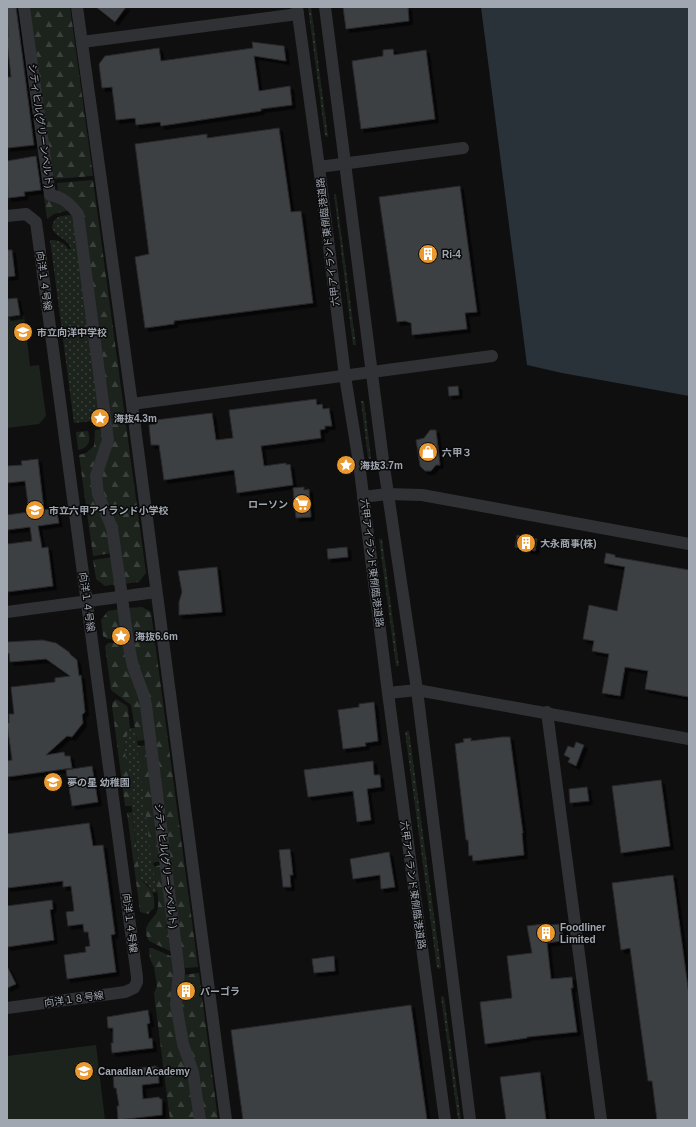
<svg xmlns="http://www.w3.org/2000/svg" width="696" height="1127" viewBox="0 0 696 1127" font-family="Helvetica,'Noto Sans JP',sans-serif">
<defs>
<pattern id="grass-dots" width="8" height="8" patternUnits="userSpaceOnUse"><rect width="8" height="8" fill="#1c231c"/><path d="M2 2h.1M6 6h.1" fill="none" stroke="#3a403b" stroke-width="1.8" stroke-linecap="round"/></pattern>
<pattern id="forest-firs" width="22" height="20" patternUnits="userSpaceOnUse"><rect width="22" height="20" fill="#1c231c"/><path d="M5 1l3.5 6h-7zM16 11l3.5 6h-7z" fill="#3a403b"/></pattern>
<filter id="shadow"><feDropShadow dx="3.5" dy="3.5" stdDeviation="0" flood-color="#0009"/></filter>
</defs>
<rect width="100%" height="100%" fill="#0f0f10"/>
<g fill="url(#grass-dots)">
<path d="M308,7H311L328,137L325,136Z"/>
<path d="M334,194H336L356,345H353Z"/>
<path d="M69,215L74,216L103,420L74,423L50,240C58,240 64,242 68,249H71C68,238 55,238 52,227C54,217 59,216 69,215Z"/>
<path d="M361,401H364L371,458L370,459L368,458Z"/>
<path d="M379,539H382L399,666H396Z"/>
<path d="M130,728H135L137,741L157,892L153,893L148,885L140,879L124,743Z"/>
<path d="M407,731H409L441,967L439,969L437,968L405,732Z"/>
<path d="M442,996L444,997L461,1120H458L441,997Z"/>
</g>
<g fill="url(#forest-firs)">
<path d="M27,7H70L93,176L54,179Z"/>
<path d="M93,180L146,573L139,582L123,584L100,486L109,445L81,217L58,193L57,183Z"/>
<path d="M47,195L70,210L54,214L47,219L44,196Z"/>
<path d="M104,429L105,435L95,467L108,524L112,553L93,556L79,455L86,453L94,446L95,430Z"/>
<path d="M88,431C91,441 89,448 78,450L76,432Z"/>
<path d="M113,557L117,584L105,586L96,579L93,560Z"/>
<path d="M142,607L151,612L198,967L186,968L183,966L135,656L126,608Z"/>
<path d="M120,609L123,638L107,639L103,636L101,620L108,611Z"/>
<path d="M123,642L140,699L145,740L137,741L131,705L111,690L105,646L108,643Z"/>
<path d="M116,699L127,706L128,710L130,728L124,743L132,806H125L112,706V703Z"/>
<path d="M146,745L161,861L152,863L137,746Z"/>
<path d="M132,812L140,879C150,888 156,893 154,908L148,914L140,912L127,813Z"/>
<path d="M161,865L172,952L149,941C139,923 157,920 158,907C159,894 155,880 153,867Z"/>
<path d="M149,948H152L173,957L196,1120H170L155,1002L154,993L157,986L154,967L150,959Z"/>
<path d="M199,973L218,1120H204L192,1055L180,1012L183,975Z"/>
</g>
<g fill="#1c231c">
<path d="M24,315L30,366L39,365L46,416L39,424L7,428V318Z"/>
<path d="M96,1045L105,1120H7V1056Z"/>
</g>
<path fill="#293238" d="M481,7H689V396L562,373L527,365Z"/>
<g fill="#3e3f43" stroke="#29292c" filter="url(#shadow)">
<path d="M7,7H16L34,145L7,148V77H11L7,41V37H8Z"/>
<path d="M96,7H126L115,22Z"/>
<path d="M343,7H408L409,21L346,29Z"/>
<path d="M252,42L284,46L286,61L254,56L259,91L290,86L292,105L261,109V111L161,126L160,122L136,125L135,118L116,120L112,87L102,88L99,64L105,56L159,48L161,61L253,48Z"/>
<path d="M393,49L394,55L426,50L435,119L361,129L352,61L383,56V50Z"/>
<path d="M279,128L291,212L301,211L313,303L174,321V324L145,328L135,257L149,254L135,144L207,134V138Z"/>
<path d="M36,156L41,190L24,192L25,196L8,198L7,161Z"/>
<path d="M460,186L477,312L465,313L467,329L412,335L411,323L405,321L397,322L379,197Z"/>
<path d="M7,250H12L15,276L7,277Z"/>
<path d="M17,298L20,315L7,317V299Z"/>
<path d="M458,386L459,395L449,396L448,387Z"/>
<path d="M316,399L317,405L322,404L323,409L329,408L332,426H325V429L320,430L321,438L261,446L264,466L286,463V465L290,464L293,485L237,493L234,470L164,480L159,445H151L149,425L156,424V420L212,413L216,440L233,438L229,410Z"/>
<path d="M430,430H436L440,465H436L431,471H425L420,466L416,440L424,438Z"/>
<path d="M38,459L44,510L56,508L59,523L38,526L42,548L48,547L53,586L7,592V544L32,541L30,527L7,530V515L29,512L25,481L7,483V466L22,465L21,461Z"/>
<path d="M304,487V490L309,489L311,517L296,518L293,488Z"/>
<path d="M517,535L537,539L535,551L515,547Z"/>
<path d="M347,547L348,557L328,559L327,549Z"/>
<path d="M606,553L615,555V557L689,570V697L645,689L648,671L625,667L620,696L602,693L609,654L592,651L594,641L583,639L589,605L617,611L625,567L604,563Z"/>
<path d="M217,567L222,612L179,615V602L182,592L178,571Z"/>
<path d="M42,640L56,643L69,652L70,654L77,660L79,676L81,675L85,712L82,715L83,723L72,737L67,736L46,755L64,752L65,756H70L72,768L7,777V761L12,760L7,723H9V714H14L11,687L55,682V678L70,676L46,659L10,662L9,653L7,654V642Z"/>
<path d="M374,702L378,741L365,743L366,746L343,749L338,710L359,707V704Z"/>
<path d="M502,737H510L523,833H522L524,855L473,861L472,855L469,856L468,840H466L455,744L464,742L463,739L471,738V741Z"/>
<path d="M576,742L584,745L576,766L568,762L570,758L564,755L568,746L574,748Z"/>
<path d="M373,761L374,775H380L381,787L367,789L371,820L357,822L353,791L308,797L304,770Z"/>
<path d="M92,766L98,802L72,806L66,770Z"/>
<path d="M661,780L670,846L621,853L612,786Z"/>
<path d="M587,787L589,801L570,803L569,789Z"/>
<path d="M89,823L93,846L103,845L115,934L111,935L116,972L67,979L64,955L86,952L85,947L90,946L88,932H84L83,924L68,926L66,912L74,911L71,886L63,887V881L7,888V834Z"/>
<path d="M290,849L293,875H290L291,887H283L279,850Z"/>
<path d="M389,852L395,887L381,889L380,875L353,879L350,859Z"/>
<path d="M673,875L689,996V1120H657L652,1081H648L630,948L621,950L612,883Z"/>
<path d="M52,900L53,909L50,910L54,940L7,947V906Z"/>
<path d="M543,924L544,926L559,924L560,929H562L563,936H560L561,941L547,943L551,979L572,977L573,988H571L577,1032L527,1037V1038L485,1044L480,1002L512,998L507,956L532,953L527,926Z"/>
<path d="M334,956L335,971L314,973L312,959Z"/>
<path d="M7,966L16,984L7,988Z"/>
<path d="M411,1005L427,1120H243L231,1030Z"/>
<path d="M148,1010L150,1023L147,1024L149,1039L152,1038L153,1048L112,1053L111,1043H113V1028H108L107,1017Z"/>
<path d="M156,1066V1068L158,1067L159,1083L142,1085L143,1099L159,1097L160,1099H162V1115L118,1120L117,1106H119L116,1088H114L113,1074H114V1071Z"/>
<path d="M540,1072L546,1120H506L500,1077Z"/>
</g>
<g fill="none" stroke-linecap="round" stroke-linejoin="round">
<g stroke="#303135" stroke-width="12">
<path d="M24,7L50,195C63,197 70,204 78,214L108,440L96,476L98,494L112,528L121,590"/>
<path d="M77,7L132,404L226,1120"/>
<path d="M297,7L319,167L345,376L359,463L388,693L445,1120"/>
<path d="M325,7L383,460L417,690L470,1120"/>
<path d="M82,42L298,14"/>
<path d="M319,167L463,148"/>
<path d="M7,216L26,214L36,222L137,977V982L134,988L125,992L7,1008"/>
<path d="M132,404L492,356"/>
<path d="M363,497L387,494L422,495L689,544"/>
<path d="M123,606C126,626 128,647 133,666C137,679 144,692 146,705L179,972L176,1004L183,1044L193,1072L200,1120"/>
<path d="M7,612L156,592"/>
<path d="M388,693L417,690L689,739"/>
<path d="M547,712L601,1120"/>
</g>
<path stroke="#303135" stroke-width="12" d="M121,590L123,606"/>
</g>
<defs>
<g id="building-disc" transform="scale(1)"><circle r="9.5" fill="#e9992f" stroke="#0a0a0b"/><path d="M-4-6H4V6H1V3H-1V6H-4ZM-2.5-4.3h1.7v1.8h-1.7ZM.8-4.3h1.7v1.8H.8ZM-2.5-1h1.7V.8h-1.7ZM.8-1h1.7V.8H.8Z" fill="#fff"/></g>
<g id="school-disc" transform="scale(1)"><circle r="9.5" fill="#e9992f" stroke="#0a0a0b"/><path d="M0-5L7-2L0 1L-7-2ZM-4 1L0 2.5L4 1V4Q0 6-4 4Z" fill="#fff"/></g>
<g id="sight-disc" transform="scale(1)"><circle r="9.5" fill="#e9992f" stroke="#0a0a0b"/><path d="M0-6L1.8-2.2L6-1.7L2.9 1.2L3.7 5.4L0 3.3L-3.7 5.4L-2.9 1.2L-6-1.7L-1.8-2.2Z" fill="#fff"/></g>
<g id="shop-disc" transform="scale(1)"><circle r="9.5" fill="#e9992f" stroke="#0a0a0b"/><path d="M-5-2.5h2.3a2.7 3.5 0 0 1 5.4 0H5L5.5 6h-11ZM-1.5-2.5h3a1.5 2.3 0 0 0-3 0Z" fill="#fff"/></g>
<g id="supermarket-disc" transform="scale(1)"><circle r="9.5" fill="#e9992f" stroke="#0a0a0b"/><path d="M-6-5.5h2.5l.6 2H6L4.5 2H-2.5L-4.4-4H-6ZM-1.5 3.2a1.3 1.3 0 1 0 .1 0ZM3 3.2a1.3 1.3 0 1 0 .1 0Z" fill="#fff"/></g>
</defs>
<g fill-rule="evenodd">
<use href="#building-disc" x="428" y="254"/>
<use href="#school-disc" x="23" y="332"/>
<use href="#sight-disc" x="100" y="418"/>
<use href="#shop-disc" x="428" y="452"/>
<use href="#sight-disc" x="346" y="465"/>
<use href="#supermarket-disc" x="302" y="504"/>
<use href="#school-disc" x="35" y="510"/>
<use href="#building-disc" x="526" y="543"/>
<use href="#sight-disc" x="121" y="636"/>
<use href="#school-disc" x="53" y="782"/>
<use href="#building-disc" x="546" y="933"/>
<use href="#building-disc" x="186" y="991"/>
<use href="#school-disc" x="84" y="1071"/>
</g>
<g text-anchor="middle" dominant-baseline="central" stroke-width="3" stroke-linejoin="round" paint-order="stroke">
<g font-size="10" fill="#a1a7b1" stroke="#0a0a0b">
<text transform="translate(41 126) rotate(82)">シティヒル(グリーンベルト)</text>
<text transform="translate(328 242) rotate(-97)">六甲アイランド東側臨港道路</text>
<text transform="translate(44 281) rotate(82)">向洋１４号線</text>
<text transform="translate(372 563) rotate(83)">六甲アイランド東側臨港道路</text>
<text transform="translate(87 602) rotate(82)">向洋１４号線</text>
<text transform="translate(166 866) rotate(83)">シティヒル(グリーンベルト)</text>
<text transform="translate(413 885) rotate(82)">六甲アイランド東側臨港道路</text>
<text transform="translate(130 923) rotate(83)">向洋１４号線</text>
<text transform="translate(74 999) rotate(-8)">向洋１８号線</text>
</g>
<g font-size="10" font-weight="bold" fill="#a1a7b1" stroke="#0a0a0b" text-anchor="start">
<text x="442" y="254">Ri-4</text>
<text x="37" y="332">市立向洋中学校</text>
<text x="114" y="418">海抜4.3m</text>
<text x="442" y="452">六甲３</text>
<text x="360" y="465">海抜3.7m</text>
<text x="288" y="504" text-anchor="end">ローソン</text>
<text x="49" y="510">市立六甲アイランド小学校</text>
<text x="540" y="543">大永商事(株)</text>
<text x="135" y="636">海抜6.6m</text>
<text x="67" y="782">夢の星 幼稚園</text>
<text x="560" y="927">Foodliner<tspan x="560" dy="12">Limited</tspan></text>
<text x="200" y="991">パーゴラ</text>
<text x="98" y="1071">Canadian Academy</text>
</g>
</g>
<rect width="696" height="1127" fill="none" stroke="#a1a7b1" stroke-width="16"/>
</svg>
